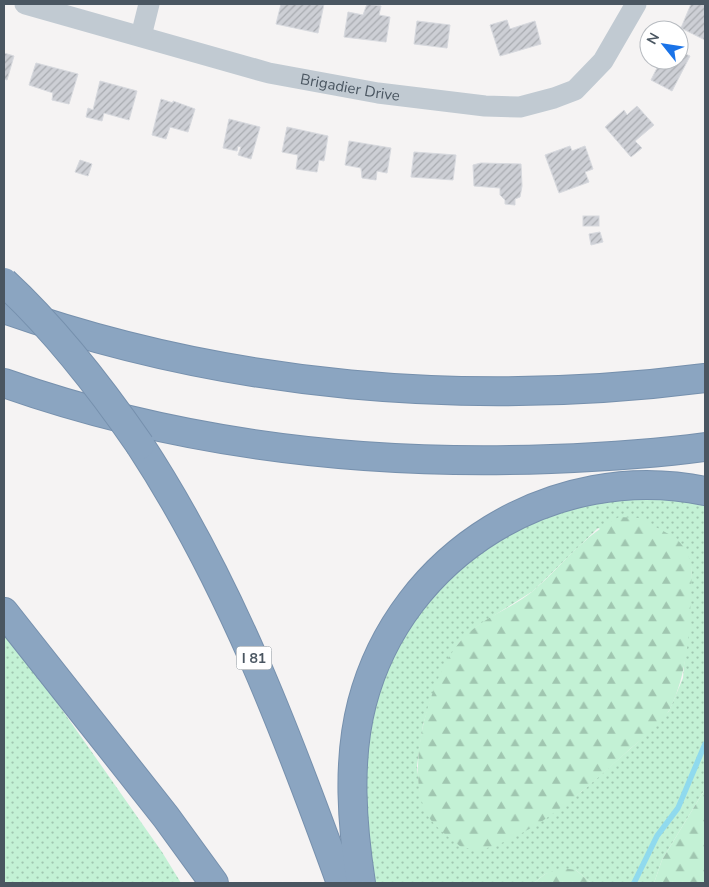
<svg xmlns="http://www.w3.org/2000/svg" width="709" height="887" viewBox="0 0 709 887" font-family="'Nunito Sans',sans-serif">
<defs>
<pattern id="grass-dots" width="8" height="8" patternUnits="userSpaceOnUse" patternTransform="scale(1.25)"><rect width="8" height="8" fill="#c3f1d5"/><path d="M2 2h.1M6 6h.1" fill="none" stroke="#a0c6b0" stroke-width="1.8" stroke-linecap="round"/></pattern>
<pattern id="forest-firs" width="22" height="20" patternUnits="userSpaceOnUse" patternTransform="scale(1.25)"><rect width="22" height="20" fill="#c3f1d5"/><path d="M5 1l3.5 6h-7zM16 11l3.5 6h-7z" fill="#a0c6b0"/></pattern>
<pattern id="building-hatch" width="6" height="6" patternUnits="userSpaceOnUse" patternTransform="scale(1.25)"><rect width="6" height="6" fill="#cdcfd5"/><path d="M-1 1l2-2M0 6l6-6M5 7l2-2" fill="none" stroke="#a8abb0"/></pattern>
</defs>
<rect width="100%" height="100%" fill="#f5f3f3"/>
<g fill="url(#grass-dots)" fill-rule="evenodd">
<path d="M656,498L705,504V789L662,860L654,883H591L576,870L545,874L534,883H375C368,836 364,788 369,740C382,627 474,529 585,504C607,498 633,500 656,498ZM598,528L692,567L683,678L669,711L646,735L581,792L535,824L420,792L417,766L423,725L432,695L459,643L476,627L533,591Z"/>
<path d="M4,636L39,677L162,852L181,883H4Z"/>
</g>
<g fill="url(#forest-firs)">
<path d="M619,517L639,518L676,538L687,551L692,567C690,614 691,666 670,709C662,724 643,738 630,749C590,785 540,832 487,848C479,851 469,848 461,847C450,838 436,828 428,816C403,773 429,679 459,643C478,619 510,610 533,591C563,565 583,536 619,517Z"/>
<path d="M705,789V883H654L662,860Z"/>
<path d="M562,868L576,870L591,883H534L545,874Z"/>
</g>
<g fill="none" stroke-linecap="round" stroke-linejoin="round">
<path stroke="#90daee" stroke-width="5.5" d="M634,883L657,836L678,808L705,744"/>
</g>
<g fill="url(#building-hatch)" stroke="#d7d9de">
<path d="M281,4H324L318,33L276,24Z"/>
<path d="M367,4L381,6L379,15L390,17L386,42L344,37L348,12L363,15Z"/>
<path d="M691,4H705V40L681,28Z"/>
<path d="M507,20L510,29L535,21L541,44L500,56L490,25Z"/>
<path d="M417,21L450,25L447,48L414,44Z"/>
<path d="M679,51L690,56L672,91L651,80L661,60H679Z"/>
<path d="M4,53L14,56L7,80L4,79Z"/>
<path d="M36,63L78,74L69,104L52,100L53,93L29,85Z"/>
<path d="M100,81L137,91L129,120L104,113L102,121L86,117L88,108L93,110Z"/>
<path d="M161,99L173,103V101L195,109L188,132L170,127L166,139L152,135Z"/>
<path d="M637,106L654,125L635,141L642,148L631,157L605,127L624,110L627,115Z"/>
<path d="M229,119L260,127L251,159L238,155L241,147L238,146L237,151L223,148Z"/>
<path d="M287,127L328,136L324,161L319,160L317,172L296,169L298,155L282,152Z"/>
<path d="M349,141L391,148L387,173L377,171L376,180L362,178L361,168L345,165Z"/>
<path d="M570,146L572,151L585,146L593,169L585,172L589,182L559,193L545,155Z"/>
<path d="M414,152L456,155L453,180L411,177Z"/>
<path d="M80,160L92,164L88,176L75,172Z"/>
<path d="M481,163L521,164L522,186L520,197L515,199V205L505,204V200L500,195V188L474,186L473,165Z"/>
<rect x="583" y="216" width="16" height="10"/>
<path d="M600,232L603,242L591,245L589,234Z"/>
</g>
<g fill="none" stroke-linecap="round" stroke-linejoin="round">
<g stroke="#7690ad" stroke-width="30">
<g id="highway">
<path d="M4,309C228,388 470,408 705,378"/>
<path d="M4,383C180,445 365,466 551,459C602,457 654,454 705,447"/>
<path d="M140,445C229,581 286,731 341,883"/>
<path d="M4,612L166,817L214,883"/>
<path d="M361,883C352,825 347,761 362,703C401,553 555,460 705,491"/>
</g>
</g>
<g stroke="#c1cad2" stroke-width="21">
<path id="s1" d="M25,4L269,73L378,93L485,106L520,107L554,98L575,90L603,61L636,4"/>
<path d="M141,36L149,4"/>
</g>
<use href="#highway" stroke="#8ba5c1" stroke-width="28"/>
<g stroke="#7690ad" stroke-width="30" stroke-linecap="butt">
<path id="highway-bridge" d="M4,282C56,330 100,387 140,445"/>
</g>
<use href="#highway-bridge" stroke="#8ba5c1" stroke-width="28"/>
</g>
<g text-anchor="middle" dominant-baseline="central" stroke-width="4" stroke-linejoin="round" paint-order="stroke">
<rect fill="#fff" stroke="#808990" stroke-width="1" x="236.5" y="646.5" width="35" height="23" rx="4"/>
<g font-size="14" font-weight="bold" fill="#4a5661">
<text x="254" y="658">I 81</text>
</g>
<g font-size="15" fill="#4a5661" stroke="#fff">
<text stroke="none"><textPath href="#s1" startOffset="336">Brigadier Drive</textPath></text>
</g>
</g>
<rect width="709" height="887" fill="none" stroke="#4a5661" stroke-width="10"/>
<g transform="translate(664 45) rotate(300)"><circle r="24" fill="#ffffff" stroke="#b7bbc0"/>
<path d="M0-4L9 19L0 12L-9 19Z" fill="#1a73e8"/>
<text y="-8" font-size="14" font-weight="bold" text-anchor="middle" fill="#4a5661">N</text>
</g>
</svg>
